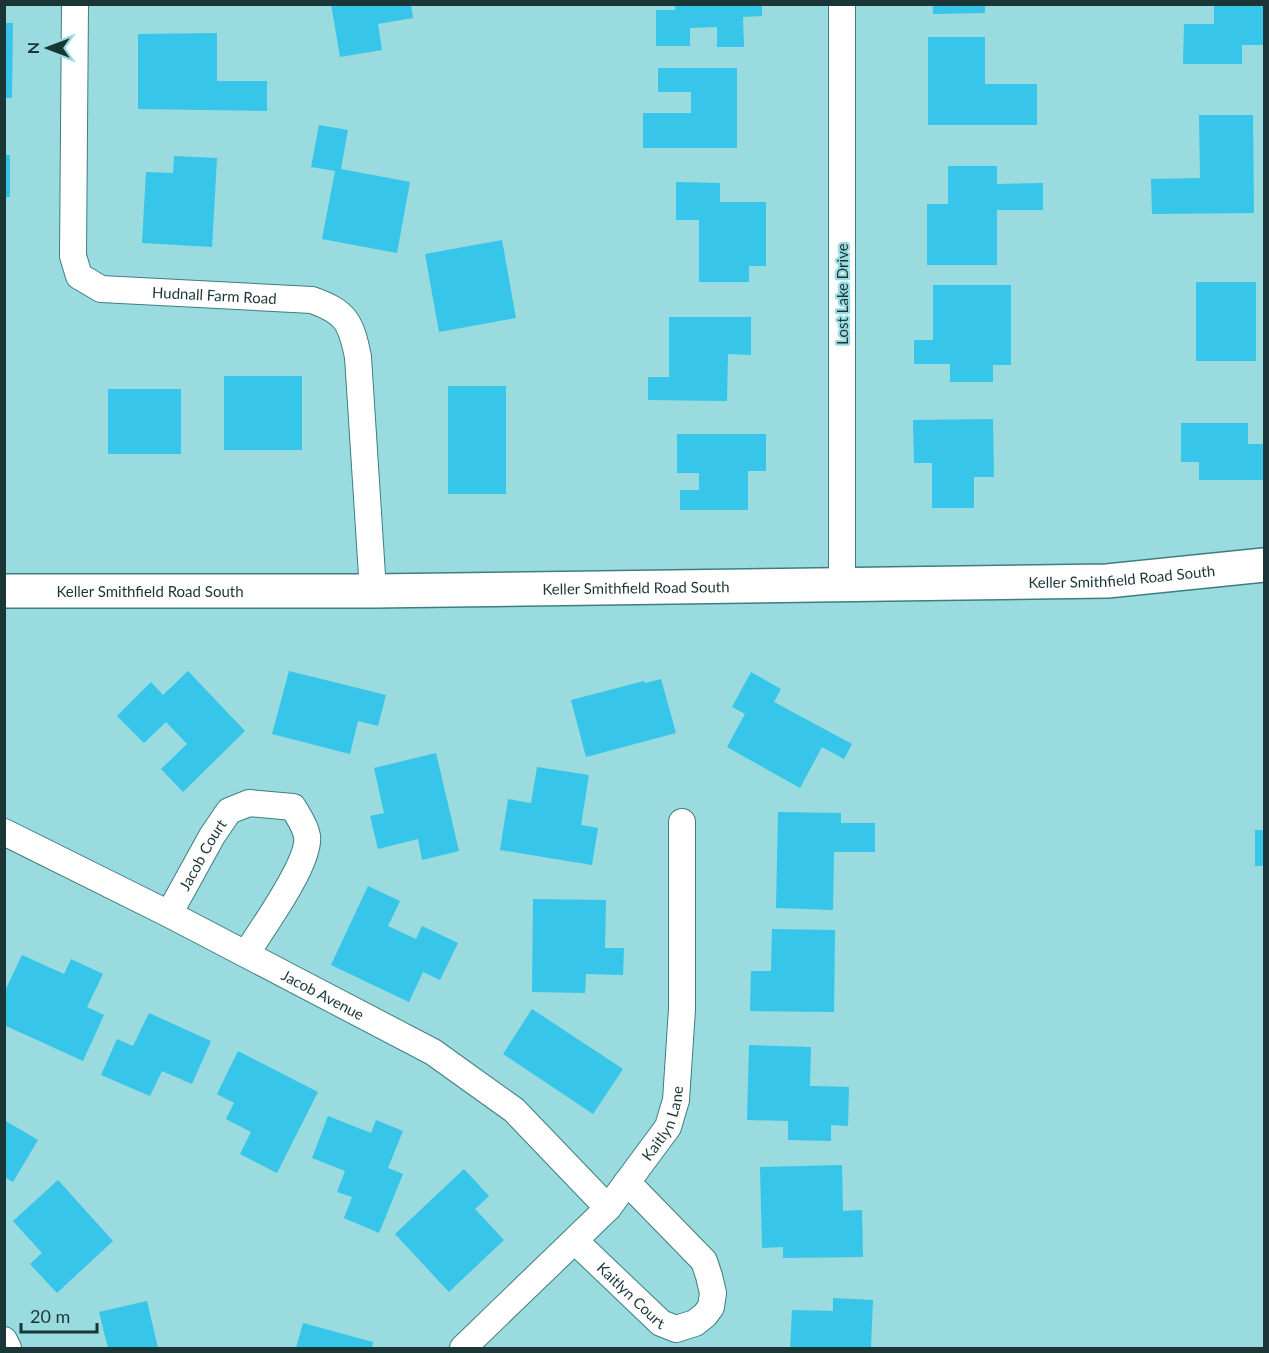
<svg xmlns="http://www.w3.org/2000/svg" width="1269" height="1353" viewBox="0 0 1269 1353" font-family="Lato,sans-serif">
<rect width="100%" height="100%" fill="#99dbde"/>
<g fill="#37c5e9">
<path d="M331,4H411L413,18L378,24L382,50L340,57Z"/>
<path d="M675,4H762V16L743,17L744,47H717V27L690,28V46H656V10H675Z"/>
<path d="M933,4H985V13L933,14Z"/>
<path d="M1214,4H1264V45H1242V64H1183L1184,24H1214Z"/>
<path d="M4,23H13L12,98H4Z"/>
<path d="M217,33V81H267V111L138,109V34Z"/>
<path d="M928,37H985V84H1037V125H928Z"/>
<path d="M658,68H737V148H643V113H691V92H658Z"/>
<path d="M1199,115H1253L1254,213L1152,214L1151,179L1200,178Z"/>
<path d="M319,125L348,130L341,169L410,182L397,253L322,239L335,171L311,167Z"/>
<rect x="4" y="155" width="6" height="42"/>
<path d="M174,156L217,158L212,247L142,243L146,172L173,173Z"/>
<path d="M948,166H997V184L1043,183V210H997V265H927V204H948Z"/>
<path d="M676,182L720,183V202H766V266H749V282H699V220H676Z"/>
<path d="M502,240L516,318L439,332L425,254Z"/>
<rect x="1196" y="282" width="60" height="79"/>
<path d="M933,285H1011V365H993V382H950V364H914V340H933Z"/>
<path d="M669,317H751V355L728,354L727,401L648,400V377H669Z"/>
<rect x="224" y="376" width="78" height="74"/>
<rect x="448" y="386" width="58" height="108"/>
<rect x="108" y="389" width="73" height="65"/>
<path d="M993,419L994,477H974V508H932V463H914L913,420Z"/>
<path d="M1181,423H1248V444H1264V480H1199V462H1181Z"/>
<path d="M677,434H766V471H748V510H680V490H699V473H677Z"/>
<path d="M188,671L245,731L183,792L161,769L187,744L166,722L144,743L117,716L151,682L163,695Z"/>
<path d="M289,671L386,695L378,726L358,721L350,754L272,734Z"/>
<path d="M751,672L781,689L774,702L852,744L844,759L822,747L800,788L727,747L745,714L732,707Z"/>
<path d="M661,679L676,733L586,757L571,700L644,681L645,683Z"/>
<path d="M436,753L459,851L422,860L418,839L378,849L370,816L384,813L374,768Z"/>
<path d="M537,767L589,775L581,825L598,828L592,865L500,850L508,799L531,803Z"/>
<path d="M778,812L841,813V823H875V852H834L833,910L776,908Z"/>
<rect x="1255" y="830" width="9" height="36"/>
<path d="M368,886L400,901L388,926L416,939L422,926L458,943L440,980L423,972L409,1002L331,965Z"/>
<path d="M533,899L606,900L605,948H624L623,975L586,974L585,993L532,992Z"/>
<path d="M772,929L835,930L834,1012L750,1011L751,971H771Z"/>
<path d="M22,955L64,974L71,959L103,974L87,1007L104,1015L83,1061L4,1025V993Z"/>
<path d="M532,1009L623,1069L593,1114L503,1054Z"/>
<path d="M149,1013L211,1041L192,1084L162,1071L150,1096L101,1075L117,1039L133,1046Z"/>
<path d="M749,1045L811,1047L810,1086L849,1087L848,1126L831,1125V1141L788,1140V1121L747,1120Z"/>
<path d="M238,1051L318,1092L277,1173L240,1154L251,1132L226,1119L234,1103L217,1094Z"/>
<path d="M328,1116L371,1133L376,1120L403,1131L388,1168L403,1174L379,1233L344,1218L352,1197L337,1192L345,1171L312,1158Z"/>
<path d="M4,1120L38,1140L13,1182L4,1177Z"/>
<path d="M842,1165L843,1211L862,1210L863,1257L783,1258V1247L762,1248L760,1167Z"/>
<path d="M464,1169L489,1196L475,1209L504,1240L449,1292L395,1234Z"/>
<path d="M58,1180L113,1241L57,1293L30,1264L42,1253L13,1221Z"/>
<path d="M833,1298L873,1300L871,1347L790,1348L792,1310L833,1311Z"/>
<path d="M147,1301L158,1348H108L99,1312Z"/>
<path d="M303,1323L373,1342L372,1348H296Z"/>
</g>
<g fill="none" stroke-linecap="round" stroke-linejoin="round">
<g stroke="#3e7e81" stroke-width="28">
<g id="minor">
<path id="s1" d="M75,4L73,256L79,276L101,289L312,300C346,312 351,322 358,357L373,591"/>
<path d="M842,4V584"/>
<path id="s2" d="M4,832L169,914L433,1052L514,1110L608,1208"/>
<path id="s3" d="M169,914L212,836L229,811L249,803L293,807C298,816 305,825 307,836C311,862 261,930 246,954"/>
<path id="s4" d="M575,1241L661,1323L676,1329L695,1323L705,1315L711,1307L713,1293L709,1276L704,1261L627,1182"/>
<path d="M4,1340L8,1348"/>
<path id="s5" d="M463,1348L608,1208L668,1127L676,1100L682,1009V822"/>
</g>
</g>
<g stroke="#3e7e81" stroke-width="36">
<g id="secondary">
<path id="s6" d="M4,591H373L1107,581L1264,565"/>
</g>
</g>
<use href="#minor" stroke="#fff" stroke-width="26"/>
<use href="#secondary" stroke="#fff" stroke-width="33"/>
</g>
<g text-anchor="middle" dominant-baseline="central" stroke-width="4.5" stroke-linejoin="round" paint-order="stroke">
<g font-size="15" fill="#1b3637" stroke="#99dbde">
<text transform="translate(842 294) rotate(-90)">Lost Lake Drive</text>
<text stroke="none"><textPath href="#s1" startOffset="412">Hudnall Farm Road</textPath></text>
<text stroke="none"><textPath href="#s6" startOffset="1118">Keller Smithfield Road South</textPath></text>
<text stroke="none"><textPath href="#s6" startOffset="632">Keller Smithfield Road South</textPath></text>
<text stroke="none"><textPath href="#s6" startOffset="146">Keller Smithfield Road South</textPath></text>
<text stroke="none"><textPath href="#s3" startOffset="68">Jacob Court</textPath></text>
<text stroke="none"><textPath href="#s2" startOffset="358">Jacob Avenue</textPath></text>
<text stroke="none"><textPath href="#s5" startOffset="304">Kaitlyn Lane</textPath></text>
<text stroke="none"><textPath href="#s4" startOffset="78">Kaitlyn Court</textPath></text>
</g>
</g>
<rect width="1269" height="1353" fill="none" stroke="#1b3637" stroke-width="12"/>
<g transform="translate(48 48) rotate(270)" stroke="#99dbde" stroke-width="4.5" paint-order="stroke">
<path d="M0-4.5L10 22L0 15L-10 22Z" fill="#1b3637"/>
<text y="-9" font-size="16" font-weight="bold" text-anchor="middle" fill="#1b3637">N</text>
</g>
<path d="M21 1323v9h76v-9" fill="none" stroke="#1b3637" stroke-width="3"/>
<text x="30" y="1323" font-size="18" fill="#1b3637" stroke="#99dbde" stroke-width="4.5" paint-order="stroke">20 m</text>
</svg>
